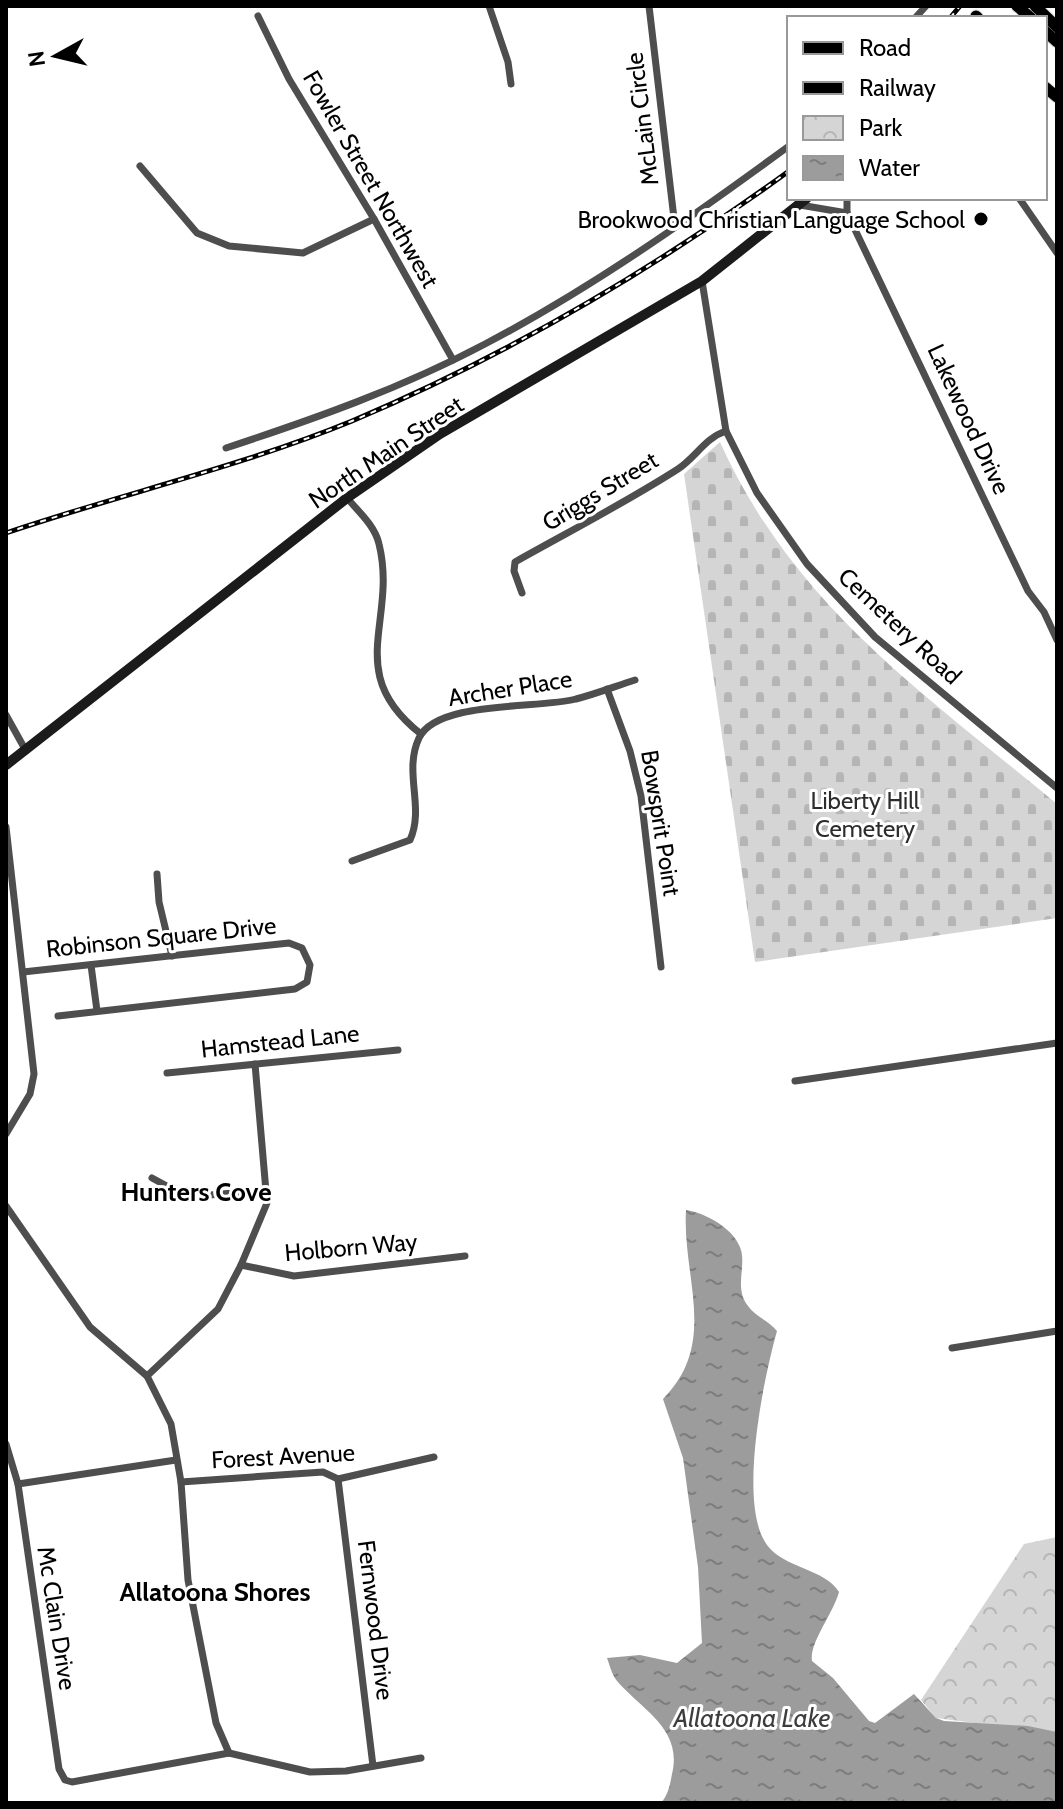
<svg xmlns="http://www.w3.org/2000/svg" width="1063" height="1809" viewBox="0 0 1063 1809" font-family="Cabin,sans-serif">
<defs>
<pattern id="cemetery-stones" width="16" height="16" patternUnits="userSpaceOnUse" patternTransform="scale(2)"><rect width="16" height="16" fill="#d5d5d5"/><path d="M2 7V4a2 2 0 0 1 4 0v3zM10 15v-3a2 2 0 0 1 4 0v3z" fill="#b5b5b5"/></pattern>
<pattern id="park-crowns" width="20" height="18" patternUnits="userSpaceOnUse" patternTransform="scale(2)"><rect width="20" height="18" fill="#d5d5d5"/><path d="M2 6a3 3 0 1 1 6 0M12 15a3 3 0 1 1 6 0" fill="none" stroke="#b5b5b5"/></pattern>
<pattern id="water-ripples" width="26" height="14" patternUnits="userSpaceOnUse" patternTransform="scale(2)"><rect width="26" height="14" fill="#9c9c9c"/><path d="M2 4q2-2 4 0t4 0M15 11q2-2 4 0t4 0" fill="none" stroke="#7d7d7d"/></pattern>
</defs>
<rect width="100%" height="100%" fill="#fff"/>
<path fill="url(#cemetery-stones)" d="M720,442C794,606 922,692 1057,804V918L755,962L684,474Z"/>
<path fill="url(#park-crowns)" d="M1057,1537V1757L983,1724L936,1718L921,1700L1024,1544Z"/>
<path fill="url(#water-ripples)" d="M686,1210C706,1213 735,1229 741,1250C746,1268 734,1288 748,1306C755,1316 769,1321 777,1331C764,1377 737,1504 767,1545C785,1569 824,1568 839,1592C833,1614 809,1643 812,1661L833,1678L869,1721L875,1723L914,1694L936,1718L944,1721L1028,1726L1057,1732V1803H661C668,1795 670,1785 672,1774C683,1729 642,1710 617,1681C612,1675 610,1666 607,1658L640,1655L677,1663L702,1643L698,1567L683,1458L663,1399C719,1343 682,1278 686,1210Z"/>
<g fill="none" stroke-linecap="round" stroke-linejoin="round">
<g stroke="#dbdbdb" stroke-width="13">
<g id="primary">
<path d="M1017,6L1031,18"/>
<path d="M1035,6L1057,27"/>
<path d="M976,16L978,18"/>
<path d="M1045,31L1057,42"/>
<path d="M1045,87L1057,97"/>
</g>
</g>
<g stroke="#4e4e4e" stroke-width="7">
<path d="M489,6L508,62L511,84"/>
<path d="M649,6L675,227"/>
<path d="M258,16L289,79L374,219L453,360"/>
<path d="M915,18L926,6"/>
<path d="M140,166L197,233L229,246L303,253L374,219"/>
<path d="M847,198V213L1028,591L1044,612L1057,640"/>
<path d="M1019,198L1057,253"/>
<path d="M800,205L847,213"/>
<path d="M702,281L726,431L757,493L807,564L875,637L1057,788"/>
<path d="M226,448C314,419 402,388 485,344C592,288 692,217 789,146"/>
<path d="M347,498C359,512 375,526 379,544C398,621 342,672 421,734"/>
<path d="M522,593L514,571L515,562C570,531 625,503 678,469C696,457 705,438 726,431"/>
<path d="M607,689L630,751L641,796L661,967"/>
<path d="M6,715L26,751"/>
<path d="M6,827L34,1074L30,1094L6,1134"/>
<path d="M352,861L410,840C425,807 403,772 419,738C437,700 540,709 576,699C596,694 616,686 635,680"/>
<path d="M157,874L159,902L172,956"/>
<path d="M91,965L97,1011"/>
<path d="M23,972L289,943L302,948L310,965L307,982L295,989L58,1016"/>
<path d="M167,1073L398,1050"/>
<path d="M795,1081L1057,1043"/>
<path d="M152,1178L187,1197L267,1190"/>
<path d="M6,1206L90,1327L147,1376L171,1424L181,1482L188,1580L216,1723L229,1753"/>
<path d="M241,1265L294,1276L465,1256"/>
<path d="M952,1348L1057,1331"/>
<path d="M147,1376L218,1309L241,1265L267,1203L255,1064"/>
<path d="M6,1444L18,1484L59,1769L65,1780L72,1782L229,1753L310,1772L346,1771L421,1758"/>
<path d="M338,1479L373,1766"/>
<path d="M181,1482L323,1472L338,1479L434,1457"/>
<path d="M18,1484L176,1460"/>
</g>
<path stroke="#1b1b1b" stroke-width="10" d="M6,765L347,498L440,434L702,281L807,198"/>
<use href="#primary" stroke="#000" stroke-width="11"/>
<g stroke="#000" stroke-width="5">
<g id="rail">
<path d="M950,18L960,6"/>
<path d="M6,533C121,494 240,467 352,421C506,356 654,269 789,171"/>
</g>
</g>
<use href="#rail" stroke="#fff" stroke-width="2" stroke-dasharray="6" stroke-linecap="butt"/>
</g>
<circle fill="#000" stroke="#fff" stroke-width="3" cx="981" cy="219" r="8"/>
<g text-anchor="middle" dominant-baseline="central" stroke-width="6" stroke-linejoin="round" paint-order="stroke">
<g font-size="24" fill="#000" stroke="#fff">
<text transform="translate(642 119) rotate(-97)">McLain Circle</text>
<text transform="translate(371 179) rotate(60)">Fowler Street Northwest</text>
<text transform="translate(969 419) rotate(65)">Lakewood Drive</text>
<text transform="translate(386 452) rotate(-34)">North Main Street</text>
<text transform="translate(600 491) rotate(-31)">Griggs Street</text>
<text transform="translate(900 626) rotate(43)">Cemetery Road</text>
<text transform="translate(510 688) rotate(-9)">Archer Place</text>
<text transform="translate(661 823) rotate(81)">Bowsprit Point</text>
<text transform="translate(161 937) rotate(-6)">Robinson Square Drive</text>
<text transform="translate(280 1041) rotate(-6)">Hamstead Lane</text>
<text transform="translate(351 1247) rotate(-5)">Holborn Way</text>
<text transform="translate(283 1456) rotate(-3)">Forest Avenue</text>
<text transform="translate(57 1618) rotate(81)">Mc Clain Drive</text>
<text transform="translate(376 1620) rotate(83)">Fernwood Drive</text>
</g>
<g font-size="24" fill="#000" stroke="#fff" text-anchor="end">
<text x="965" y="219">Brookwood Christian Language School</text>
</g>
<g font-size="24" fill="#2c2c2c" stroke="#fff">
<text x="865" y="800">Liberty Hill<tspan x="865" dy="28">Cemetery</tspan></text>
</g>
<g font-size="26" font-weight="bold" fill="#000" stroke="#fff">
<text x="196" y="1192">Hunters Cove</text>
<text x="215" y="1592">Allatoona Shores</text>
</g>
<g font-size="26" font-style="italic" fill="#3d3d3d" stroke="#fff">
<text x="752" y="1718">Allatoona Lake</text>
</g>
</g>
<rect width="1063" height="1809" fill="none" stroke="#000000" stroke-width="16"/>
<rect x="787" y="16" width="260" height="184" fill="#ffffff" stroke="#999999" stroke-width="2"/>
<rect x="803" y="42" width="40" height="12" fill="#000000" stroke="#999999" stroke-width="2"/>
<text x="859" y="56" font-size="24" fill="#000000">Road</text>
<rect x="803" y="82" width="40" height="12" fill="#000000" stroke="#999999" stroke-width="2"/>
<text x="859" y="96" font-size="24" fill="#000000">Railway</text>
<rect x="803" y="116" width="40" height="24" fill="url(#park-crowns)" stroke="#999999" stroke-width="2"/>
<text x="859" y="136" font-size="24" fill="#000000">Park</text>
<rect x="803" y="156" width="40" height="24" fill="url(#water-ripples)" stroke="#999999" stroke-width="2"/>
<text x="859" y="176" font-size="24" fill="#000000">Water</text>
<g transform="translate(56 56) rotate(262)" stroke="#ffffff" stroke-width="6" paint-order="stroke">
<path d="M0-6L14 30L0 20L-14 30Z" fill="#000000"/>
<text y="-12" font-size="22" font-weight="bold" text-anchor="middle" fill="#000000">N</text>
</g>
</svg>
